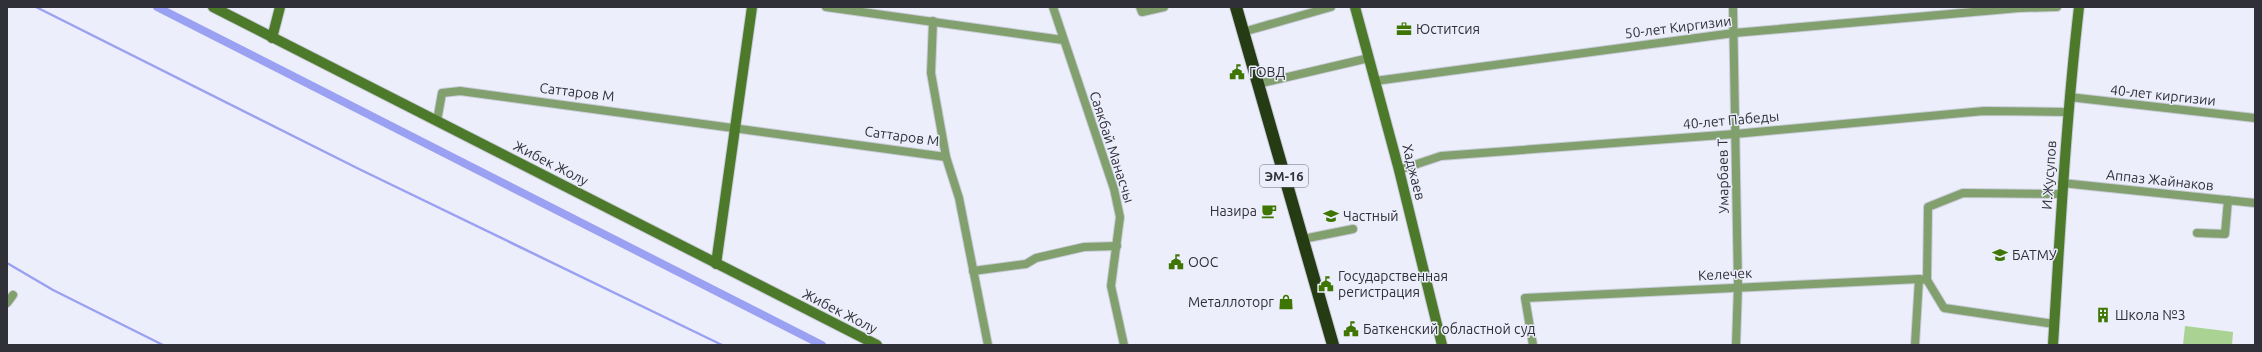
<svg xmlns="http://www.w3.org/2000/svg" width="2262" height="352" viewBox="0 0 2262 352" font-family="Ubuntu,sans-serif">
<rect width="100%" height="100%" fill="#eceefc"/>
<path fill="#aad292" d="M2185,326L2233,332L2232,345H2183Z"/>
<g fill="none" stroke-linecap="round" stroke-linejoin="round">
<g stroke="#9ba1f2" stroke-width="2.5">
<path d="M36,7L359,169L722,345"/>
<path d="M7,263L53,290L163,345"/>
</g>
<path stroke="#9ba1f2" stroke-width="8" d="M157,7L822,345"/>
<g stroke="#caccd9" stroke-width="10">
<g id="street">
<path d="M826,7L1063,40"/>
<path d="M1053,7L1114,189L1120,217L1111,286L1124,345"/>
<path d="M1140,7L1142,12L1164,7"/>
<path d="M1733,7L1738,286L1736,345"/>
<path d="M933,21L931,73L946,157L959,198L988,345"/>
<path d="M1243,32L1331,7"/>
<path d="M1375,81L1734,33L2019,8L2057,7"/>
<path d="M1258,84L1369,58"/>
<path d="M2069,97L2255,118"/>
<path d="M437,121L442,93L460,91L946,157"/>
<path d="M1399,170L1441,156L1735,134L1984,111L2068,112"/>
<path d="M2062,183L2255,203"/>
<path d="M2197,233L2225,234L2228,200"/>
<path d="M1303,239L1353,229"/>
<path d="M973,271L1026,264L1036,258L1084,247L1117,246"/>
<path d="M7,303L13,295"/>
<path d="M2054,324L1944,308L1927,280L1928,207L1963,193L2061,194"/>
<path d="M1533,345L1525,298L1919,279L1927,280"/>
<path d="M1915,345L1919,279"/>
</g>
</g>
<g stroke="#caccd9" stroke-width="12">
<g id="secondary">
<path d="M213,7L877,345"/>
<path d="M1355,7L1399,170L1442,345"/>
<path d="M272,38L280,7"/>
<path d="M716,264L752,7"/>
<path d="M2053,345C2060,232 2066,120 2079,7"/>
</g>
</g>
<g stroke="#caccd9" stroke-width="14">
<path id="highway" d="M1236,7L1333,345"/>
</g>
<use href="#street" stroke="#81a06e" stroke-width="8"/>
<use href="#secondary" stroke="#4c792a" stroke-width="10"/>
<use href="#highway" stroke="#243b13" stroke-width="12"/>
</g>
<defs>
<g id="office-bare" transform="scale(1.2)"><path d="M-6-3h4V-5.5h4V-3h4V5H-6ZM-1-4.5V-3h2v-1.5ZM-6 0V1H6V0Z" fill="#3f7502" stroke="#eceefc" stroke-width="2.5" paint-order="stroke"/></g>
<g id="civic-bare" transform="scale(1.2)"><path d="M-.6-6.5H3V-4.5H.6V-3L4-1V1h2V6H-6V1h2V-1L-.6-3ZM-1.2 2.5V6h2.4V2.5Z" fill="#3f7502" stroke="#eceefc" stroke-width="2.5" paint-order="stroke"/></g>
<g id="cafe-bare" transform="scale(1.2)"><path d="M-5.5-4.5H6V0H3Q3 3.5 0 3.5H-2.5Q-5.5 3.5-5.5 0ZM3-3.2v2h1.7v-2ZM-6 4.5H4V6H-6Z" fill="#3f7502" stroke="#eceefc" stroke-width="2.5" paint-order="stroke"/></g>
<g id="school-bare" transform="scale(1.2)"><path d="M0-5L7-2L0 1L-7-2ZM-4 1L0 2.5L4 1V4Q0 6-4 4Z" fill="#3f7502" stroke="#eceefc" stroke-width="2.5" paint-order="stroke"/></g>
<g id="university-bare" transform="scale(1.2)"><path d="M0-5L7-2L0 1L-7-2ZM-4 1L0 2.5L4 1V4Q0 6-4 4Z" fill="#3f7502" stroke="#eceefc" stroke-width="2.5" paint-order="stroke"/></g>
<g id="shop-bare" transform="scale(1.2)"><path d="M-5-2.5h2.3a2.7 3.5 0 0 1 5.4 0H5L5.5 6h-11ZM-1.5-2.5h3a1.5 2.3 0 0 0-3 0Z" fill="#3f7502" stroke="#eceefc" stroke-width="2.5" paint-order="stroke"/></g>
<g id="building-bare" transform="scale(1.2)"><path d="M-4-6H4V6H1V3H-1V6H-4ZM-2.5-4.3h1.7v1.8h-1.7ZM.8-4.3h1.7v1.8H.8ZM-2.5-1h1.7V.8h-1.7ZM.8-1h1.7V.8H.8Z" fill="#3f7502" stroke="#eceefc" stroke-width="2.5" paint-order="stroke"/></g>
</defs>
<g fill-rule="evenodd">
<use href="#office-bare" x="1404" y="29"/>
<use href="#civic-bare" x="1237" y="72"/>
<use href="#cafe-bare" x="1269" y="211"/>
<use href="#school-bare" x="1331" y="216"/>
<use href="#university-bare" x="2000" y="255"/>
<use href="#civic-bare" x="1176" y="262"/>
<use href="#civic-bare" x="1326" y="284"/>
<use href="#shop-bare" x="1286" y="302"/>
<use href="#building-bare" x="2103" y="315"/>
<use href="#civic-bare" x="1351" y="329"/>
</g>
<g text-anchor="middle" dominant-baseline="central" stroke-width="3" stroke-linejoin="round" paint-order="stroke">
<rect fill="#eceefc" stroke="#686a73" stroke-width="1" x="1260" y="165" width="48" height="22" rx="3"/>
<g font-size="13" font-weight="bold" fill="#303138">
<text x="1284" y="176">ЭМ-16</text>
</g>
<g font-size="14" fill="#303138" stroke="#eceefc">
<text transform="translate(1678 27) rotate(-7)">50-лет Киргизии</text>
<text transform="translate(577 92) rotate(7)">Саттаров М</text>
<text transform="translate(2163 95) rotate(6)">40-лет киргизии</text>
<text transform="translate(1731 120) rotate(-5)">40-лет Пабеды</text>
<text transform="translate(902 136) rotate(8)">Саттаров М</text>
<text transform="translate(1112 147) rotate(72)">Саякбай Манасчы</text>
<text transform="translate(551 163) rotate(27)">Жибек Жолу</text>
<text transform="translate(1414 172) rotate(76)">Хаджаев</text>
<text transform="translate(2049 175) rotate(-86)">И.Жусупов</text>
<text transform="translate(1723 176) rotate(-91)">Умарбаев Т</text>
<text transform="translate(2160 180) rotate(6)">Аппаз Жайнаков</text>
<text transform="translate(1725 274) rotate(-3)">Келечек</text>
<text transform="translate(840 311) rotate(27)">Жибек Жолу</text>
</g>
<g font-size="14" fill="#303138" stroke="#eceefc" text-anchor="start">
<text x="1416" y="29">Юститсия</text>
<text x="1249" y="72">ГОВД</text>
<text x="1257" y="211" text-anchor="end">Назира</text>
<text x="1343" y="216">Частный</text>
<text x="2012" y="255">БАТМУ</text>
<text x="1188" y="262">ООС</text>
<text x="1338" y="276">Государственная<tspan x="1338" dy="16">регистрация</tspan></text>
<text x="1274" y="302" text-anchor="end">Металлоторг</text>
<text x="2115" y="315">Школа №3</text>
<text x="1363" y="329">Баткенский областной суд</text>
</g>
</g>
<rect width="2262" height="352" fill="none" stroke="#303138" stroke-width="16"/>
</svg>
